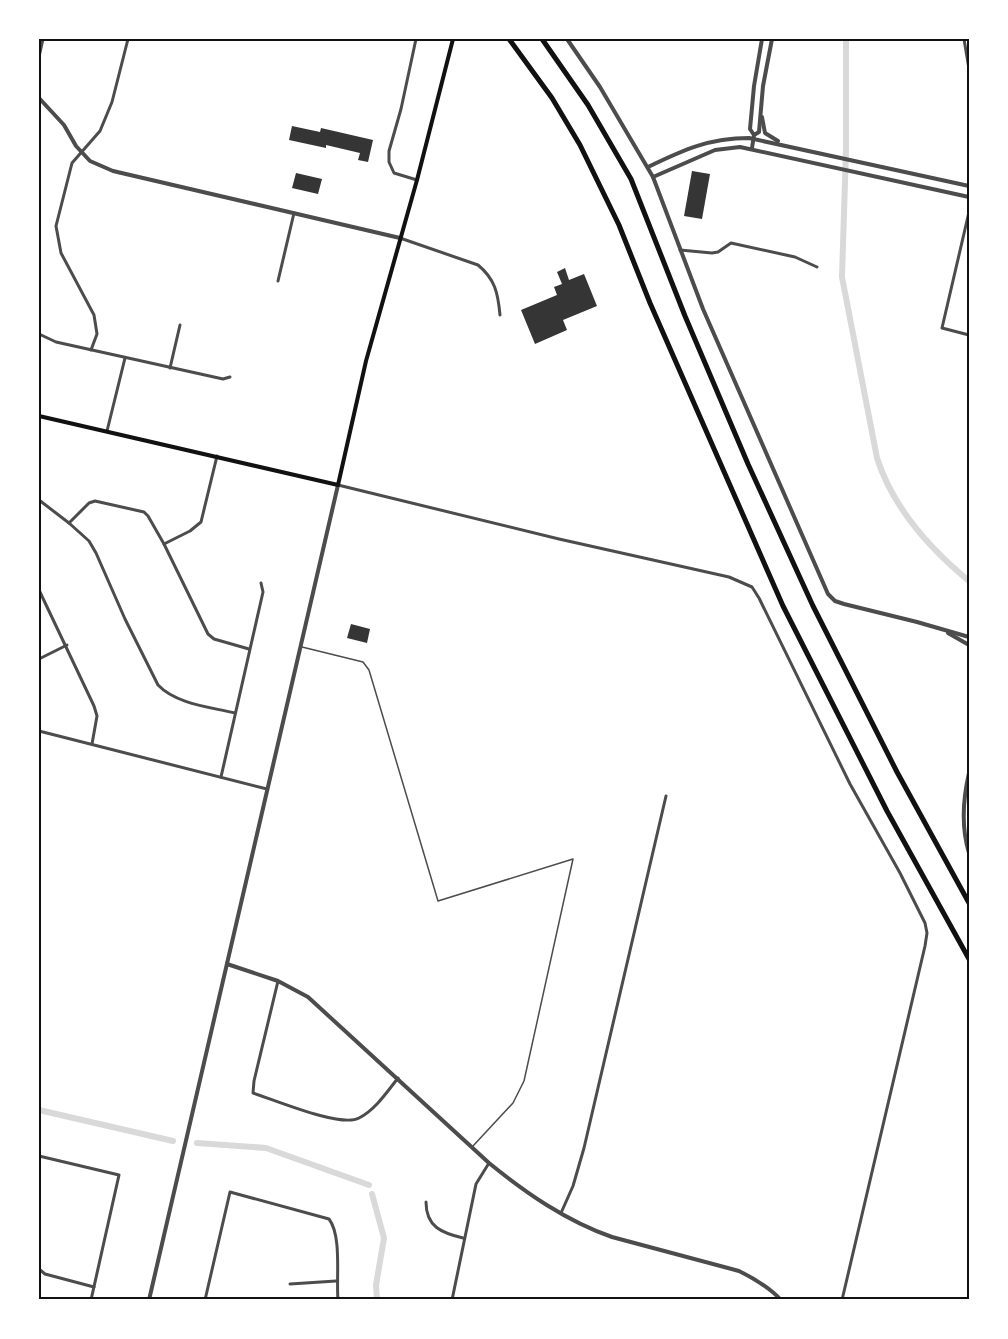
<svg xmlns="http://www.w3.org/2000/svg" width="1008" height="1339" viewBox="0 0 1008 1339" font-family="Montserrat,sans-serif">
<rect width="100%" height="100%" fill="#fff"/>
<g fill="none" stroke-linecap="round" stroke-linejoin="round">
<g stroke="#d9d9d9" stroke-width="6">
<path d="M846,39V150L842,277L877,458C893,508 929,548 969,581"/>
<path d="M39,1110L173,1141"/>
<path d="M197,1143L266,1148L369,1185"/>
<path d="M372,1194L384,1238L376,1285L377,1300"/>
</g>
</g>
<g fill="#353535">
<path d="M292,126L320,132L321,128L373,140L368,162L358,160L360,153L326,145V148L289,140Z"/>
<path d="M692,171L710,174L702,219L684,216Z"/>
<path d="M296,173L322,179L318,194L292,188Z"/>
<path d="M565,268L569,280L584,274L597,306L563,320L567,330L535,344L521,310L557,295L554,287L562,284L557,272Z"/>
<path d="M351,624L370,629L367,643L347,638Z"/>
</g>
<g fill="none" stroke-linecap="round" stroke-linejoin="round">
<path stroke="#4c4c4c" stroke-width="1.5" d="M302,647L363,662L369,670L438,901L573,859L524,1081L513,1103L473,1146"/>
<g stroke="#4c4c4c" stroke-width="3">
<path d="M416,39L401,109L389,151V162L394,173L417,180"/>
<path d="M964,39L969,69"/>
<path d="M39,57L43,39"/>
<path d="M969,212L942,328L969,335"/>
<path d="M400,238L478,265C495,279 498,293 500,315"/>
<path d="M680,250L712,253L718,252L731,243L795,257L817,267"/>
<path d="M278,281L294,213"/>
<path d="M39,334L56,342L223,379L230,377"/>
<path d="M91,350L97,334L94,315L61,253L56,226L72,163L100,131L112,102L128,39"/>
<path d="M170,368L180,325"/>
<path d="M107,431L125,358"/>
<path d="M338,485L559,539L729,577L752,587L759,598L850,784L900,873L925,923L927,933L925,946L842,1300"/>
<path d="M39,500L69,523L89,541L96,553L125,619L158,685C176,704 210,707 235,713"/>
<path d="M69,523L89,503L95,501L144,512L148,516L164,544L208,634L214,639L249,649"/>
<path d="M164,544L190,531L201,522L217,456"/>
<path d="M39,590L94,706L97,716L92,744"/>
<path d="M39,659L67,645"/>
<path d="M39,731L267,789"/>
<path d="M221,777L263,592L261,583"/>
<path d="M278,981L254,1081L253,1093C275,1100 341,1128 359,1118C375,1110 387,1092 398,1078"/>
<path d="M39,1156L119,1175L91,1300"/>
<path d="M426,1202C426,1227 442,1233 463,1238"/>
<path d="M561,1213L573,1186L584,1148L666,796"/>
<path d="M39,1269L45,1274L94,1287"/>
<path d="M290,1284L336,1281"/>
<path d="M205,1300L230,1192L329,1219C342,1236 336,1278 338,1300"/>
<path d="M452,1300L476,1184L489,1163"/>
</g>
<g stroke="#4c4c4c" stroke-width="4">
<path d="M567,39L600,87L653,177L703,309L828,594L835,601L844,604L917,622L969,637"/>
<path d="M39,98L64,125L76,146L90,161L113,171L400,238"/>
<path d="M762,117L765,133L778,141"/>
<path d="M754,135L750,129L754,86L762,39"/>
<path d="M752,148L754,135L759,132L763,86L772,39"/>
<path d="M648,167C683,150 709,138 749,138L969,186"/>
<path d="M653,177L715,150L740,147L969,197"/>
<path d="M948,633L969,645"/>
<path d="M969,773C963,799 961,827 969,853"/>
<path d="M227,964L278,981L308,997L489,1163C526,1193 566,1221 612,1237L739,1271C755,1279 769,1287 781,1300"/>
<path d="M149,1300L338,485"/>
</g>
<path stroke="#111" stroke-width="4" d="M39,416L338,485L366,361L417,180L453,39"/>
<g stroke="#111" stroke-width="5">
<path d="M509,39L552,98L580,145L619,225L650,303L783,606L887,811L969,959"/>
<path d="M542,39L588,105L631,179L685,316L748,464L813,606L897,772L969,903"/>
</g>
</g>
<rect width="1008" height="1339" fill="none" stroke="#ffffff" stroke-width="81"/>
<rect x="40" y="40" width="928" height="1258" fill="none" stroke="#111" stroke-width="2"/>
</svg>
